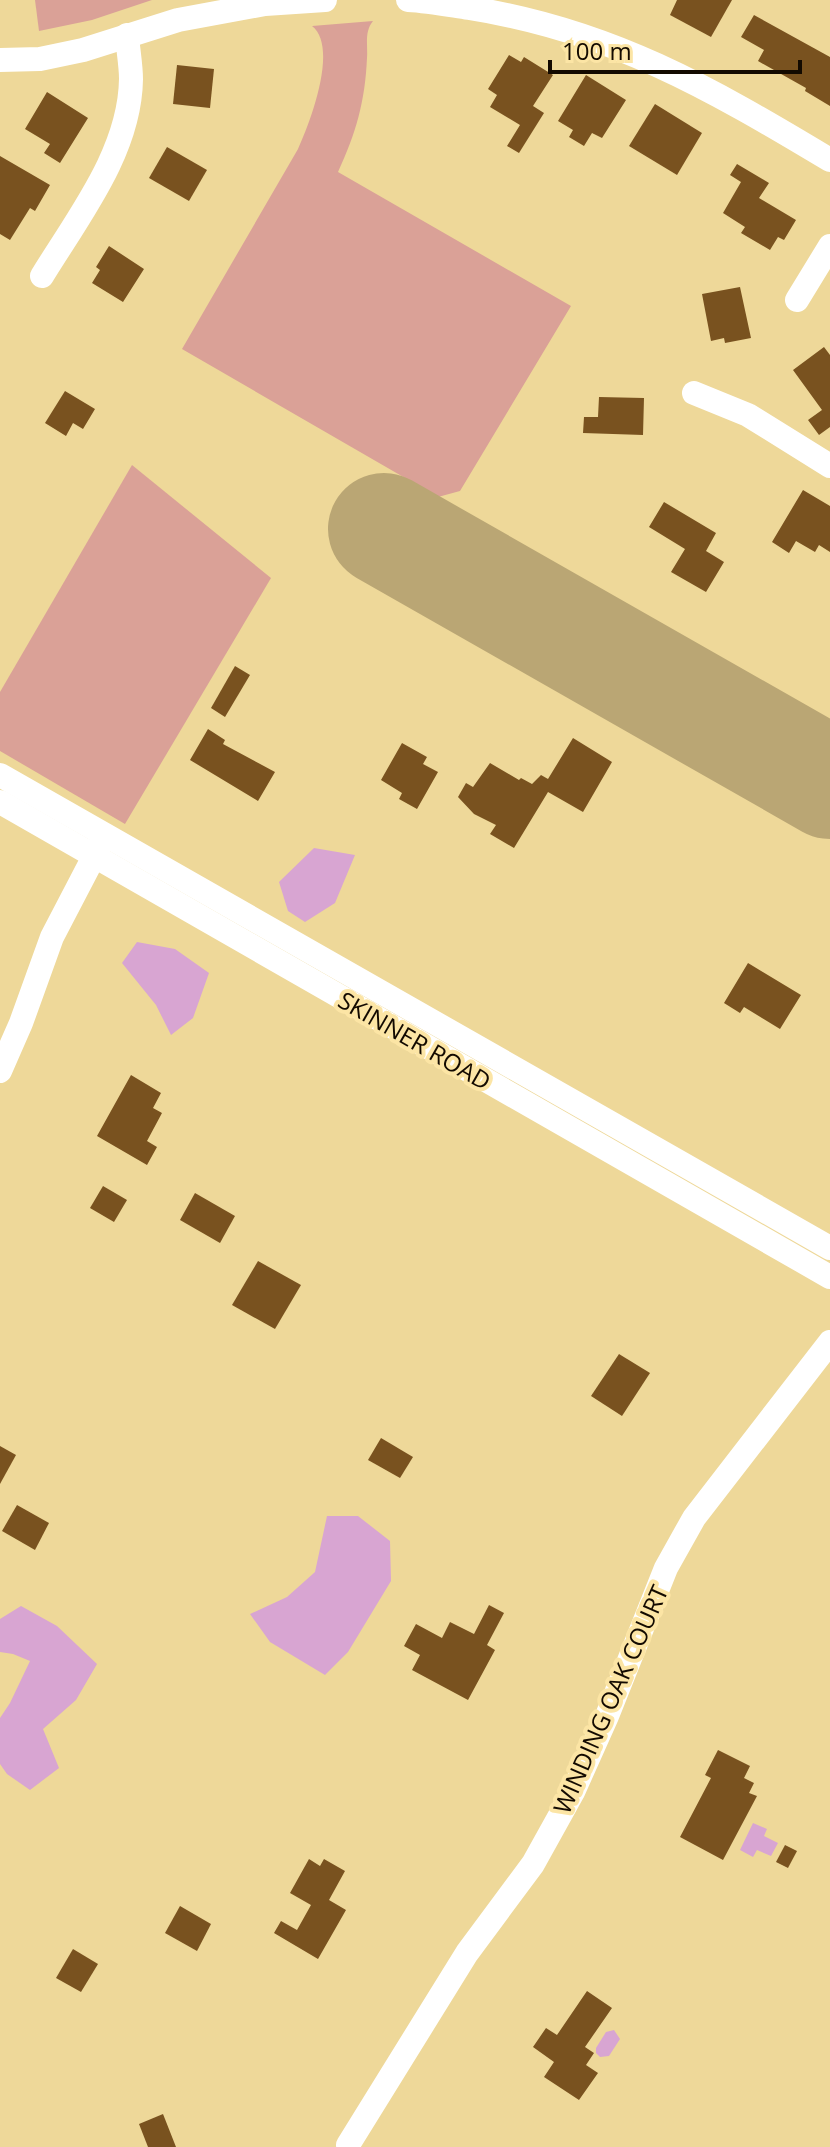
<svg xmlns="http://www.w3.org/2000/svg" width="830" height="2147" viewBox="0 0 830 2147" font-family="'Open Sans',sans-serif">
<rect width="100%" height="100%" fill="#eed899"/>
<g fill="#daa197">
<path d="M35,0H152L92,20L39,31Z"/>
<path d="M373,21C364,32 368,45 367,58C365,102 356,133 338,172L571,306L460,491L438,497L182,349L298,149C310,123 339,47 312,26Z"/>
<path d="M132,465L271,578L125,824L0,751V692Z"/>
</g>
<g fill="#d8a5d2">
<path d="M314,848L355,855L335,903L305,922L288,911L279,882Z"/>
<path d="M137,942L175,949L209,973L193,1018L171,1035L156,1005L122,963Z"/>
<path d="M327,1516H358L390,1541L391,1581L348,1652L325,1675L270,1642L250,1614L287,1597L315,1572Z"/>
<path d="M21,1606L57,1626L97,1664L76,1700L43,1729L59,1768L30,1790L7,1774L0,1764V1718L10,1703L30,1661L13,1654L0,1652V1619Z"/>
<path d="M753,1823L767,1829L764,1836L778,1843L771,1856L757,1850L753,1857L740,1850Z"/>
<path d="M614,2030L620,2039L609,2056L600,2057L596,2053V2048L606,2032Z"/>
</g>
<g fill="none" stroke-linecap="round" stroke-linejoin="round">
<path stroke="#baa674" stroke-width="112" d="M384,529L830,783"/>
</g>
<g fill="#79521f">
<path d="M677,0H732L711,37L670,15Z"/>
<path d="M754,15L830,57V106L805,91L806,88L758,61L764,50L741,37Z"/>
<path d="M509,55L521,62L524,57L553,75L533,106L544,113L519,153L507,146L520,125L490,107L497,95L488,89Z"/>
<path d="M177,65L214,69L210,108L173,104Z"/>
<path d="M586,75L626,100L602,138L592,133L584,146L569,137L573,130L558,121Z"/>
<path d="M47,92L88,118L60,163L44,153L50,144L25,129Z"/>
<path d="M655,104L702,133L677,175L629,146Z"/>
<path d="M167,147L207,170L189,201L149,178Z"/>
<path d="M0,156L50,185L35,211L30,208L10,240L0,234Z"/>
<path d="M737,164L769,183L759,198L796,220L784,240L778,237L770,250L741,233L745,227L723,213L741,182L730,175Z"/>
<path d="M109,246L144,269L123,302L92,283L100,270L96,267Z"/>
<path d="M740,287L751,338L725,343L724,338L711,341L702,294Z"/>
<path d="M824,347L830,355V427L819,435L808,420L822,410L793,370Z"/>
<path d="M65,391L95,409L83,429L73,423L66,436L45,423Z"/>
<path d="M599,397L644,398L643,435L583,433L584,417H598Z"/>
<path d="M803,490L830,506V552L819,545L815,552L796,541L789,553L772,542Z"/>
<path d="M664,502L716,533L706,551L724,562L706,592L671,572L685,549L649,527Z"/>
<path d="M235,666L250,675L225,717L211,708Z"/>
<path d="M208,729L225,740L223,744L275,772L258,801L190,760Z"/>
<path d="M573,738L612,762L583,812L548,792L514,848L490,834L496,825L474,814L458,797L466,783L473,787L490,763L519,780L521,778L532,784L541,775L548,779Z"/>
<path d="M402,743L427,757L423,764L438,772L417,809L399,799L402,793L381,780Z"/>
<path d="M748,963L801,995L780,1029L744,1007L740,1013L724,1003Z"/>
<path d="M131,1075L161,1093L153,1108L162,1113L147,1141L157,1147L147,1165L97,1136Z"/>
<path d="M103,1186L127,1200L114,1222L90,1208Z"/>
<path d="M195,1193L235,1216L220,1243L180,1220Z"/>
<path d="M258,1261L301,1285L275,1329L232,1305Z"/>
<path d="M619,1354L650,1373L622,1416L591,1396Z"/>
<path d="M381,1438L413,1457L400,1478L368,1460Z"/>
<path d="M0,1446L16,1455L0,1484Z"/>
<path d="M17,1505L49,1523L35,1550L2,1531Z"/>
<path d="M489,1605L504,1613L487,1645L495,1650L468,1700L412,1670L420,1655L404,1646L416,1624L442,1638L450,1622L474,1634Z"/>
<path d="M718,1750L750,1766L744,1778L754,1783L749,1793L757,1796L723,1860L680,1837L711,1778L705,1775Z"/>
<path d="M785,1845L797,1851L788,1868L776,1862Z"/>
<path d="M309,1859L320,1866L324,1859L345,1871L329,1900L346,1910L318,1959L274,1933L281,1921L297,1930L311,1905L290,1893Z"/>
<path d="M180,1906L211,1924L197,1951L165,1933Z"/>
<path d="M73,1949L98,1964L81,1992L56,1978Z"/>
<path d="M587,1991L612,2008L585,2047L594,2053L586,2065L598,2073L579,2100L544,2077L554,2062L533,2047L546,2028L557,2035Z"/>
<path d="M163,2114L176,2147H148L139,2124Z"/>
</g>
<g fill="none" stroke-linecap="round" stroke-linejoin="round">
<g stroke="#fff" stroke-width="24">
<path d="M408,0C429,1 449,5 469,8C610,30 710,88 830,160"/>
<path d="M0,60L40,59L83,50L178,20L265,4L325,0"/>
<path d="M42,276C78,217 130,152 131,79C131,65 128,50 127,35"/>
<path d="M797,300L830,246"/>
<path d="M694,393L748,415L830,466"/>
<path d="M0,775L830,1248"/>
<path d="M0,802L830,1277"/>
<path d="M0,1071L21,1023L52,937L101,843"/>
<path d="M348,2145L467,1953L533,1864L573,1792L607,1716L666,1568L694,1518L830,1342"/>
</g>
</g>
<g text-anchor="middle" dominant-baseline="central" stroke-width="8" stroke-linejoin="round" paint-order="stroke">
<g font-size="24" fill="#130a00" stroke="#fce5a5">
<text transform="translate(415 1040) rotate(30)">SKINNER ROAD</text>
<text transform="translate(610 1699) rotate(-66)">WINDING OAK COURT</text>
</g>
</g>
<path d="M550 60v12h250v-12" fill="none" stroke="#130a00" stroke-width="4"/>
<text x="562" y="60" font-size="24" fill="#130a00" stroke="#fce5a5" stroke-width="6" paint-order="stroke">100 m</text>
</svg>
